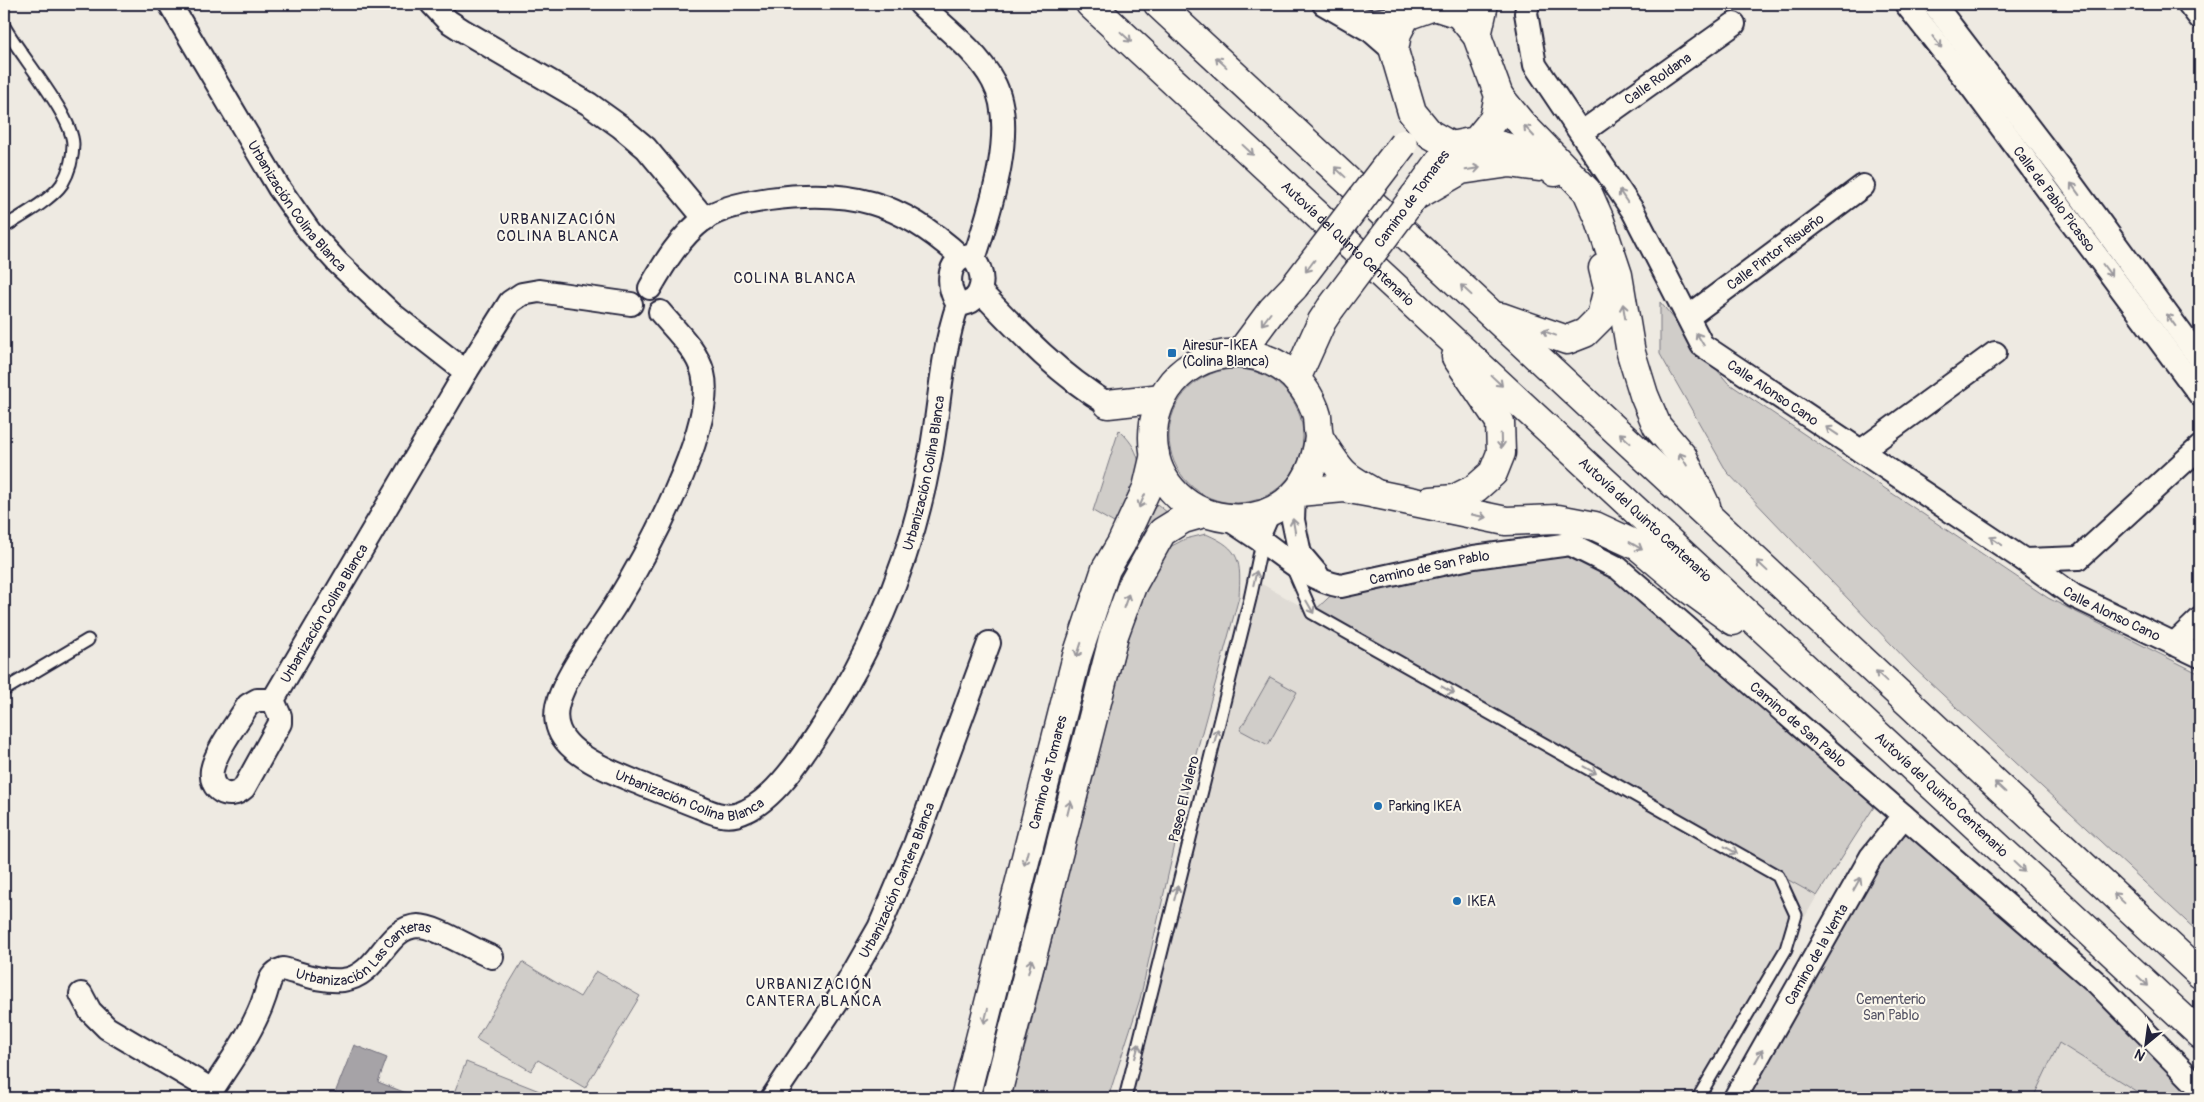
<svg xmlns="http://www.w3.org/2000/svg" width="2204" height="1102" viewBox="0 0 2204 1102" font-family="Pangolin,sans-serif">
<rect width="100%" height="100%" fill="#eeeae2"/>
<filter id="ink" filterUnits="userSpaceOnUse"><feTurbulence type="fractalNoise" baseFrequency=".02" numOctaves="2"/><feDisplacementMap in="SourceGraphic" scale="10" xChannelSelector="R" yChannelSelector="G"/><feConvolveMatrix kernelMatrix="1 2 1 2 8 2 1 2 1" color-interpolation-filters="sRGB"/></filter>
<g filter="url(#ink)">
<g fill="#dfdbd5">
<path d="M1260,583L1817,896L1700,1098H1143L1127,1091Z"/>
<path d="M2059,1043L2147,1098H2033Z"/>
</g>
<g fill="#d0cdc9" stroke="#797882">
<path d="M1660,302L1728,383L2048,598L2200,674V934L1913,667L1727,472L1660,354Z"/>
<circle cx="1236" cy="436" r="67"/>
<path d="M1119,430C1136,446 1138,455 1142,478L1114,523L1093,511Z"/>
<path d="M1157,504L1168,513L1152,526L1137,547L1132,544Z"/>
<path d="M1206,534C1241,549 1241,561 1239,597L1193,765L1140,999L1108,1098H1009L1027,1040L1094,768L1144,581L1166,549L1185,539Z"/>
<path d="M1570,544L1618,568L1881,796L1817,896L1312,613L1341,586Z"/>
<path d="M1121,562L1127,565L1108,609L1083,694L983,1098H974L1075,696Z"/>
<path d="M1270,677L1297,692L1268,745L1240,730Z"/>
<path d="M1904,816L2098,984L2200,1098H2147L2059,1043L2033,1098H1735Z"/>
<path d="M522,962L580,997L596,971L640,996L585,1088L538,1060L531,1071L476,1039Z"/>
<path d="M466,1062L557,1098H452Z"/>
</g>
<path fill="#a6a3a7" stroke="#716f7c" d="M354,1045L387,1058L378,1082L419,1098H333Z"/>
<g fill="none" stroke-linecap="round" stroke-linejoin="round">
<g stroke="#22223b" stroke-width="15">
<g id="lane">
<path d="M4,26C19,54 72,115 73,144C73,157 69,172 62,184C51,200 20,217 4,227"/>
<path d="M1292,567L1312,613L1778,876L1796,915L1786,949L1698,1098"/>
<path d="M4,690L88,640"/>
<path d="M1125,1098L1250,599L1262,542L1275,512"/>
</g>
</g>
<g stroke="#22223b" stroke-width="26">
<g id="street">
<path id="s1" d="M170,4L279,188L310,232L338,263L392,314L466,372"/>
<path d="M432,4L448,21L462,30L589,104L621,127L646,148L705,219"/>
<path d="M920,4C944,27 977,51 993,81C1019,127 989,213 974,259"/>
<path d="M1324,4L1371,31L1394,51"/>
<path id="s2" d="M1528,4L1526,13L1535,65L1633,211L1702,345L2024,560L2074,596L2200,656"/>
<path id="s3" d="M1906,4L1973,89L2200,395"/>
<path d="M1934,4L2068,179L2200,359"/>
<path d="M2189,4L2200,18"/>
<path d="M1353,17L1373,21L1406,16"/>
<path id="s4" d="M1581,133L1734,24"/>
<path d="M969,256C989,269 985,306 958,304C947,289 945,260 969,256Z"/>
<path d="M650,288C665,262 680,237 704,219C721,207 749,202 769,199C850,188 901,202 961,257"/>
<path d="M980,291C1020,333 1058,374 1108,404"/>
<path id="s5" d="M660,312C675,330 697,350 703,373C717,426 645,557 616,604C598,633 574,662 561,694C556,706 554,718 559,730C570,758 620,775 646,786C664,793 681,800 699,807C706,810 714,814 722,815C731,817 738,815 746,811C777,797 806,751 824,723C876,642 913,553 930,458C940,407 941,353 958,304"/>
<path id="s6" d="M1688,317L1863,186"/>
<path d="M1861,451L1995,353"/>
<path d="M1294,496L1293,520L1300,554L1317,574"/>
<path id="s7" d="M1227,518C1239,526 1251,534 1263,542C1288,560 1310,580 1341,586L1474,557L1570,544L1618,568L2098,984L2200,1088"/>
<path d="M2079,558L2200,447"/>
<path d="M2024,560L2079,558"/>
<path d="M2174,644L2200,619"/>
<path id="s8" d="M273,700H257L248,705C237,723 216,750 212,770C209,790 229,802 244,788L280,723V716L273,700L466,372L510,302L522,294L539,291L631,304"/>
<path d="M81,994L90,1011L107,1028L212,1090"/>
<path id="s9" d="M207,1098C227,1066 253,1033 265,996C269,985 269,973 283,969C302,974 323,982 343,980C379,976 385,927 418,926C437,926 472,950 492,957"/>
<path id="s10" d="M772,1098L839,998L879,928L915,844L989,643"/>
<path id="s11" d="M1735,1098L1871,857L1904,816"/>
</g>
</g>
<g stroke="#22223b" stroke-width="31">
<g id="secondary">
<path d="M1434,6L1459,14L1477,36L1499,96L1494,119L1476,141L1451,146L1430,134L1412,112L1394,51L1397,33L1406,16Z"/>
<path d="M1477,36L1484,4"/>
<path d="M1414,197L1451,146"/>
<path d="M1240,353L1272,310L1294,287"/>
<path d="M1296,379L1322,321L1330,309"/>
<path d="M1108,404L1162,398"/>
<path d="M1319,437C1306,560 1139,534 1154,423C1158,399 1172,377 1193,365C1220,350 1252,349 1280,366C1297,376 1312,397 1317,416C1318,424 1317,432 1320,439C1326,449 1335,464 1344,473C1352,481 1366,487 1376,494"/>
<path d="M1298,492L1344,488L1371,493"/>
<path id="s12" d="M965,1098L1077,656L1106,569L1121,544L1147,488L1155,454"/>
<path d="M996,1098L1114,635L1132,586L1162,532L1183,519L1204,513"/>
</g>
</g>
<g stroke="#22223b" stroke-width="31">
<g id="highway">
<path id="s13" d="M1090,4L2200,1034"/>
<path d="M1158,4L2200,974"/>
<path d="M1499,96L1521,123L1587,191L1599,218L1618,275L1631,353L1644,395L1657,426L1683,457L1706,506"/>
<path d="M1476,141C1503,145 1534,152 1555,172"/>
<path d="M1414,197L1461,170L1510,163L1539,167"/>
<path d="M1501,317L1567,340L1585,333L1601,317L1608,288L1603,268"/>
<path d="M1376,494L1506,521L1558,519L1595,526L1638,546L1689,589L1733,621"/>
<path d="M1431,501L1454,499L1476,488L1493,473L1501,453L1500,422L1456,357"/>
</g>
</g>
<use href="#lane" stroke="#fbf7ec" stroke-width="11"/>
<use href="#street" stroke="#fbf7ec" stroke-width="22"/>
<use href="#secondary" stroke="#fbf7ec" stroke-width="28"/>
<use href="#highway" stroke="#fbf7ec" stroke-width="28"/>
<g stroke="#22223b" stroke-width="31" stroke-linecap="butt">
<g id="secondary-bridge">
<path d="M1294,287L1403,144"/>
<path d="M1330,309L1414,197"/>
</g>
</g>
<use href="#secondary-bridge" stroke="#fbf7ec" stroke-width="28"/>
</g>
<defs><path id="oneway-shaft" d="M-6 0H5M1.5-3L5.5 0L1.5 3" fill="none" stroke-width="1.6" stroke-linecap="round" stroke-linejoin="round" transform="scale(1.25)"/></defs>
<g stroke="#99979c">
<use href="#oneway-shaft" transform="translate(1126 37) rotate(43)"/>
<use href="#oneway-shaft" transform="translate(1937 42) rotate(52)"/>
<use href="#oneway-shaft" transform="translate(1221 62) rotate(-137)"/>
<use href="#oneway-shaft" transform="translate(1529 131) rotate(-133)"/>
<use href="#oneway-shaft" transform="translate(1248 150) rotate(43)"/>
<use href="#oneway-shaft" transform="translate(1473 169) rotate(-9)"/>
<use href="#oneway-shaft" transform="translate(1340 172) rotate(-137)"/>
<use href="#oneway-shaft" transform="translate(2075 189) rotate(-126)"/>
<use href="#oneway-shaft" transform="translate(1623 196) rotate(-124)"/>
<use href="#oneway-shaft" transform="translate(1310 266) rotate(127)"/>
<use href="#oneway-shaft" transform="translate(2107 270) rotate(53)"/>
<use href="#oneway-shaft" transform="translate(1466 290) rotate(-137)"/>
<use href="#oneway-shaft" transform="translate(1624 311) rotate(-99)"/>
<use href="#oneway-shaft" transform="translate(1266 319) rotate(127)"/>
<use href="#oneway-shaft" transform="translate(2171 320) rotate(-126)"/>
<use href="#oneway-shaft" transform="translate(1549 333) rotate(-160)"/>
<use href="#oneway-shaft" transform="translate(1700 339) rotate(-121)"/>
<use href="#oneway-shaft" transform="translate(1497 381) rotate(43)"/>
<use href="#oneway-shaft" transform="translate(1832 431) rotate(-146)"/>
<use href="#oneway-shaft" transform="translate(1625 438) rotate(-137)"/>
<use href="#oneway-shaft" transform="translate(1501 441) rotate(88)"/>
<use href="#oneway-shaft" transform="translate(1683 459) rotate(-121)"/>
<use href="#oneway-shaft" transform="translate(1142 501) rotate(114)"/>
<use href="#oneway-shaft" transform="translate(1479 516) rotate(11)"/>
<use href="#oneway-shaft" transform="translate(1294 526) rotate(-100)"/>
<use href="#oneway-shaft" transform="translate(1996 541) rotate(-146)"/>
<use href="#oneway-shaft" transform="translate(1636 546) rotate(31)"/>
<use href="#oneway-shaft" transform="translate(1762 566) rotate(-137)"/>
<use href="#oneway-shaft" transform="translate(1255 578) rotate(-77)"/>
<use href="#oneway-shaft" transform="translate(1126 601) rotate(-70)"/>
<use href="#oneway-shaft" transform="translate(1310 607) rotate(60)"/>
<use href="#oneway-shaft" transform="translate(1079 650) rotate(108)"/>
<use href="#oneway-shaft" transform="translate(1881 676) rotate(-137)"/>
<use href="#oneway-shaft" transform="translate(1448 690) rotate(29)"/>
<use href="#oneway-shaft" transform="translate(1216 736) rotate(-76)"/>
<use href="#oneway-shaft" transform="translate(1590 770) rotate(29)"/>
<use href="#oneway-shaft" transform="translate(2000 787) rotate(-137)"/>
<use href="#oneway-shaft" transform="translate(1069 808) rotate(-76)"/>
<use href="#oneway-shaft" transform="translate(1731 850) rotate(29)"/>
<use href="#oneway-shaft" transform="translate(1026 858) rotate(104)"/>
<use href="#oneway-shaft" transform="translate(2019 867) rotate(43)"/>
<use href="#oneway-shaft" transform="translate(1857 884) rotate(-61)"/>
<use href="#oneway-shaft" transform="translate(1176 893) rotate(-76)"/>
<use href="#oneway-shaft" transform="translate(2119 898) rotate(-137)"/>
<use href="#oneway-shaft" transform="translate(1030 966) rotate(-76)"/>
<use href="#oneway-shaft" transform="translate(2143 981) rotate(43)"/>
<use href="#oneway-shaft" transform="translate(986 1016) rotate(104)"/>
<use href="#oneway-shaft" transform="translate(1137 1051) rotate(-75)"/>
<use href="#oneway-shaft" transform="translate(1759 1056) rotate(-60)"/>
</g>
</g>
<g fill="#1f6fb2" stroke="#fbf7ec" stroke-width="2">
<rect x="1167" y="348" width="10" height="10" rx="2.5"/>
<circle cx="1378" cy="806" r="5"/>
<circle cx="1457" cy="901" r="5"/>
</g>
<g text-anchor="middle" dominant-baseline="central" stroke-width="4" stroke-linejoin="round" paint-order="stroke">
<g font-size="14" fill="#22223b" stroke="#fbf7ec">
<text stroke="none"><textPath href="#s4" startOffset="94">Calle Roldana</textPath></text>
<text transform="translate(1412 199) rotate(-54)">Camino de Tomares</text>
<text stroke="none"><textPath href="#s3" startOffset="245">Calle de Pablo Picasso</textPath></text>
<text stroke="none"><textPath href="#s1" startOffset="239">Urbanización Colina Blanca</textPath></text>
<text stroke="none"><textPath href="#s13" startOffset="352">Autovía del Quinto Centenario</textPath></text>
<text stroke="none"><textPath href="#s6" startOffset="109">Calle Pintor Risueño</textPath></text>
<text stroke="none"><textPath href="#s2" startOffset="474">Calle Alonso Cano</textPath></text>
<text stroke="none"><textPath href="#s5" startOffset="1071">Urbanización Colina Blanca</textPath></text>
<text stroke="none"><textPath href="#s13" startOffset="758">Autovía del Quinto Centenario</textPath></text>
<text stroke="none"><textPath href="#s7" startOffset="224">Camino de San Pablo</textPath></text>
<text stroke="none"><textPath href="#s8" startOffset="350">Urbanización Colina Blanca</textPath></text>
<text stroke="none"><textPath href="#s2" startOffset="879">Calle Alonso Cano</textPath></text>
<text stroke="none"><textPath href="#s7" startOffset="659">Camino de San Pablo</textPath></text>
<text stroke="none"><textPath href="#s12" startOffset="336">Camino de Tomares</textPath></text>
<text stroke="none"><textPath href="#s5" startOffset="621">Urbanización Colina Blanca</textPath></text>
<text stroke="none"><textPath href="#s13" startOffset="1162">Autovía del Quinto Centenario</textPath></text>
<text transform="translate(1184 799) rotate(-76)">Paseo El Valero</text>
<text stroke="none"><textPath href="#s10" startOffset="252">Urbanización Cantera Blanca</textPath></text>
<text stroke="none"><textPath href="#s9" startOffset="244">Urbanización Las Canteras</textPath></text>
<text stroke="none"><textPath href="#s11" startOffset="165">Camino de la Venta</textPath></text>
</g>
<g font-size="14" fill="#22223b" stroke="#fbf7ec" text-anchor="start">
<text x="1182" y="345">Airesur-IKEA<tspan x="1182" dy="16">(Colina Blanca)</tspan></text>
<text x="1388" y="806">Parking IKEA</text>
<text x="1467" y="901">IKEA</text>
</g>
<g font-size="14" fill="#565566" stroke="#fbf7ec">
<text x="1891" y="999">Cementerio<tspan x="1891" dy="16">San Pablo</tspan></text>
</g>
<g font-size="15" letter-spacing="1" fill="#22223b" stroke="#fbf7ec">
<text x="558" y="219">URBANIZACIÓN<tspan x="558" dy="17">COLINA BLANCA</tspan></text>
<text x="795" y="278">COLINA BLANCA</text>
<text x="814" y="984">URBANIZACIÓN<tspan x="814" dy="17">CANTERA BLANCA</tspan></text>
</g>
</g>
<rect width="2204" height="1102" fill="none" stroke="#fbf7ec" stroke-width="20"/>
<rect x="10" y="10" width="2184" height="1082" fill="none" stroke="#22223b" stroke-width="2" filter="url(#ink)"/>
<g transform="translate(2146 1044) rotate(209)" stroke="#fbf7ec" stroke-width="4" paint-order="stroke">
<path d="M0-4L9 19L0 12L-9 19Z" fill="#22223b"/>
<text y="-8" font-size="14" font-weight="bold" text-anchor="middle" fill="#22223b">N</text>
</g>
</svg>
